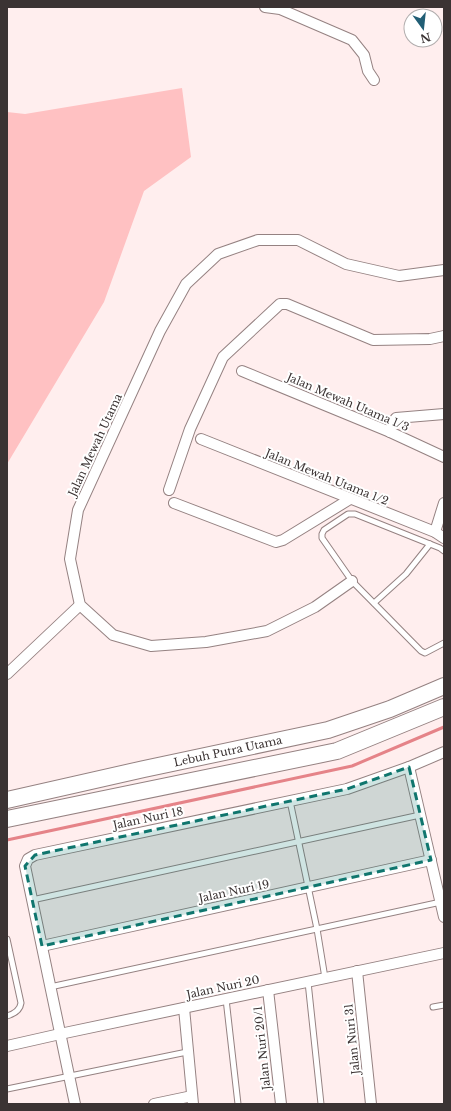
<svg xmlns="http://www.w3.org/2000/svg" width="451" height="1111" viewBox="0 0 451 1111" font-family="'Libre Baskerville',serif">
<rect width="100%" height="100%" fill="#fee"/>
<path fill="#ffc1c2" d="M182,88L191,157L144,191L104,302L7,464V112L25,114Z"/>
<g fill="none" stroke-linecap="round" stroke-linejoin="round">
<path stroke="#e58388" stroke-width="3" d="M7,840L352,766L444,727"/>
<g stroke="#958282" stroke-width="7">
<g id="lane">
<path d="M444,551L440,548L355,514H348L324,530L322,534V538L352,581L421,651L425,653L444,643"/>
<path d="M374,603L406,574L430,544"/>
<path d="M290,801L317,929L325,978"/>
<path d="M32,900L420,815"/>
<path d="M7,939L21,1003C20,1011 14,1014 7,1016"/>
<path d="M308,982L321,1104"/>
<path d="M50,987L441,902"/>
<path d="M226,999L238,1104"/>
<path d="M433,1007L444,1005"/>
<path d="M7,1089L187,1052"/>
</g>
</g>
<g stroke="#958282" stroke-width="12">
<g id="street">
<path d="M265,7L280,9L352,40L364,55L368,71L374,80"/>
<path d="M242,371L390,432L444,457"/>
<path d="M390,432L392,423L396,418L444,414"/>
<path d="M201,439L435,532L444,538"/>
<path d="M169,490L190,429L223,357L280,304H287L373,340L430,339L444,336"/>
<path d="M174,503L276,542L283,540L350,499"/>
<path d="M435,532L444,503"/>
<path d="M352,581L315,607L267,631L206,642L151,646L113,635L80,605L70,559L78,510L160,331L186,284L218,254L258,240H298L346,264L399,276L444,270"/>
<path d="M7,674L80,605"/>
<path d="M409,767L444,917"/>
<path d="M42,946L431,860"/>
<path d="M357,971L371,1104"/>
<path d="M268,990L281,1104"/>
<path d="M184,1008L193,1104"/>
<path d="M7,1046L60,1034L444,953"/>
<path d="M75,1104L25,866L28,859L35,855L347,789L409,767L444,752"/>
<path d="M154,1104L192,1096"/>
</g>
</g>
<g stroke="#958282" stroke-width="18">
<g id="primary">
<path d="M7,800L144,769L328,730L390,709L444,686"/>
<path d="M7,819L337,751L444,707"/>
</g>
</g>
<use href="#lane" stroke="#fff" stroke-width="5"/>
<use href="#street" stroke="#fff" stroke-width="10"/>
<use href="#primary" stroke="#fff" stroke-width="16"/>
</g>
<path fill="#0f766e" fill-opacity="0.2" stroke="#0f766e" stroke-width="3" stroke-dasharray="8 5" stroke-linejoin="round" d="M409,767L431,860L42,946L25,866L35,855L347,789Z"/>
<g text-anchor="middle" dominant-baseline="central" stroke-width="4" stroke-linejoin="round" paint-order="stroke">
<g font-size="11" fill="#3b3333" stroke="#fff">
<text transform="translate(348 402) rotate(23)">Jalan Mewah Utama 1/3</text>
<text transform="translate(95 445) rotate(-65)">Jalan Mewah Utama</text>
<text transform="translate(327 477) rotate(22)">Jalan Mewah Utama 1/2</text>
<text transform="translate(228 751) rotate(-12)">Lebuh Putra Utama</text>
<text transform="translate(148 818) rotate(-12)">Jalan Nuri 18</text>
<text transform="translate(234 891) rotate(-12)">Jalan Nuri 19</text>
<text transform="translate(223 987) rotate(-12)">Jalan Nuri 20</text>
<text transform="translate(352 1039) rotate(-96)">Jalan Nuri 31</text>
<text transform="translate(262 1048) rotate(-96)">Jalan Nuri 20/1</text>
</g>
</g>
<rect width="451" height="1111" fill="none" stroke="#3b3333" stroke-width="16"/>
<g transform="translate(423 28) rotate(165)"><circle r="19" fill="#ffffff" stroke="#b1adad"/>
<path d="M0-3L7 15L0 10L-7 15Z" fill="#215e75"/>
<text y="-6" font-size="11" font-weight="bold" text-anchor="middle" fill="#3b3333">N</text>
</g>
</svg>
